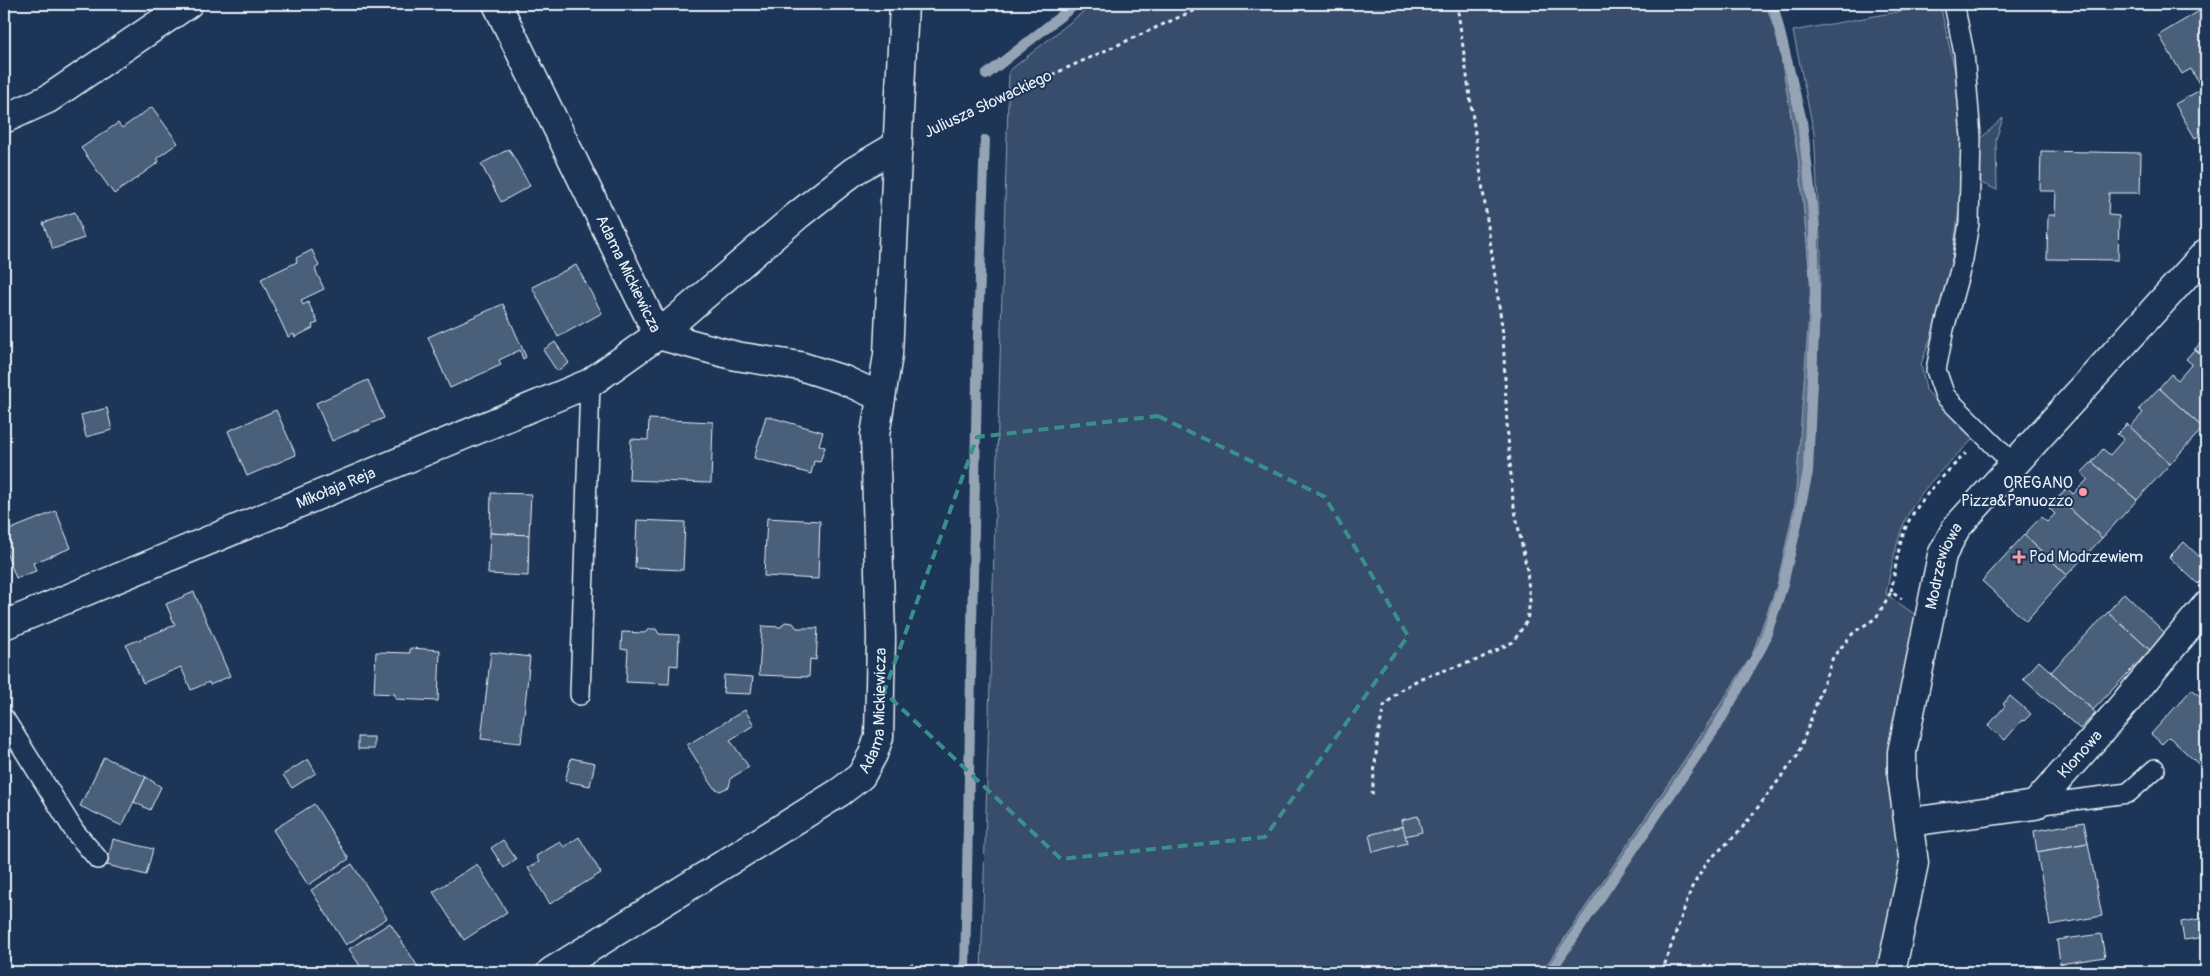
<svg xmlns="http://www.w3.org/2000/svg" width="2210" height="976" viewBox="0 0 2210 976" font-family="Pangolin,sans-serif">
<rect width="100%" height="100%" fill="#1d3557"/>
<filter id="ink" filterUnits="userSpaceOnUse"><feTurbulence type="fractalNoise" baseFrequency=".02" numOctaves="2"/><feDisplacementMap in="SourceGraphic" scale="10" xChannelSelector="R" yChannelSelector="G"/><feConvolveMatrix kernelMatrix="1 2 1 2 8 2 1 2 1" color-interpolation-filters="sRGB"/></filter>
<g filter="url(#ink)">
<g fill="#374d6c" stroke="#909fb2">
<path d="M1093,4H1766L1778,39L1800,168L1811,287L1805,390L1816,389L1821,255L1814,133L1793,31L1940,4L1962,103V189L1951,266L1936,324L1921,364L1926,390L1973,439C1948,464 1918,490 1904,523C1895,546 1891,570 1886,594L1917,616L1890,740L1887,766L1901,861L1878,972H981L1009,71Z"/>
<path d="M2003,118L1996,139L1997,190L1981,183L1980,139Z"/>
</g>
<path fill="#5d7089" stroke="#95a4b5" d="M1766,4H1773L1802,121L1814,221L1815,307L1808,472L1795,533L1782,588L1763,645L1719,723L1550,972H1542L1689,753L1752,655L1777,585L1795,503L1811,287L1800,168L1778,39Z"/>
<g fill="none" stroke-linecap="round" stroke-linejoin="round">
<g stroke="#95a4b5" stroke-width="10">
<path d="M986,75L1076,4"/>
<path d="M965,972L978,331L985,140"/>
<path d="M1550,972L1719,723L1763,645L1782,588L1795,533L1808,472L1815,307L1814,221L1802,121L1773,4"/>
</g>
</g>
<g fill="#495e7a" stroke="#e8f1f8">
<path d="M2206,7V132L2195,138L2175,104L2202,89L2191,69L2182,74L2159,35Z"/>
<path d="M152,107L178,143L157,158L159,162L114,194L81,148L118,123L122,128Z"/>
<path d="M509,149L530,186L501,202L481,164Z"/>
<path d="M2041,151L2141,153L2140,193H2109L2108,215L2119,216L2118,260L2047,259L2048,215H2055L2056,191H2040Z"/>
<path d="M75,212L84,238L53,249L43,223Z"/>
<path d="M312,250L319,266L315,269L324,289L301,300L303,305L308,302L318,323L312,325L313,328L295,337L294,334L288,337L261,279L297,262L296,258Z"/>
<path d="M576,265L602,313L558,337L532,287Z"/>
<path d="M503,304L526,357L523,359L520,350L499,360L501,365L450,388L428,337Z"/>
<path d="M2203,340L2206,343V359L2195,349Z"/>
<path d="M555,342L569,363L557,371L543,350Z"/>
<path d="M2195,349L2206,360V424L2203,428L2159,388L2171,374L2178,380L2192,364L2186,359Z"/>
<path d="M368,380L384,418L332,441L316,403Z"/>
<path d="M2159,388L2203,428L2170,464L2130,427L2143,413L2139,409Z"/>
<path d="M107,408L112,430L86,437L81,415Z"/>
<path d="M276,410L296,455L247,476L228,431Z"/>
<path d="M766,416L823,432L819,445L825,447L820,462L814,461L811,474L754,458Z"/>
<path d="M649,419L713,422L711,483L629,480L631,439L648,440Z"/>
<path d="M2127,424L2170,464L2137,500L2092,462L2103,449L2110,455L2124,439L2117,434Z"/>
<path d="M2092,462L2137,500L2102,538L2058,498L2067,488L2073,494L2088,479L2081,473Z"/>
<path d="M491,493L531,494L529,535L490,533Z"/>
<path d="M2058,498L2102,538L2067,575L2024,535L2041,517L2047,522L2055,514L2049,508Z"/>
<path d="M56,511L71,548L33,563L36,571L16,578L4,547V532Z"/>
<path d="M767,518L820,521L818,579L764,576Z"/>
<path d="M637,520L685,522L683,570L635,568Z"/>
<path d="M490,533L529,535L528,576L488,574Z"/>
<path d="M2024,535L2067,575L2026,621L1982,581Z"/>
<path d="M2184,542L2206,563V575L2198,584L2169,557Z"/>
<path d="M194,592L230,676L210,685L209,682L191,690L181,667L143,683L126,645L175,625L166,604Z"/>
<path d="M2124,593L2166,634L2150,650L2108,612Z"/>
<path d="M2108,612L2150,650L2093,710L2051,672Z"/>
<path d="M785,622L793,623L797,628H818L816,660L810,659L809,677L759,675L762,626L781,627Z"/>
<path d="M650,629H656L659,634L679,635L678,666L670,665L669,684L626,682L628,650L621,649L622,632L644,633Z"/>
<path d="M410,648L440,650L438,701L395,699V694L374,693L376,652L410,653Z"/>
<path d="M491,652L530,657L521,743L481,739Z"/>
<path d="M2039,661L2096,713L2080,729L2023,679Z"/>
<path d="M724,675L753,677L751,694L723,693Z"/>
<path d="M2192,689L2206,702V771L2169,737L2162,744L2151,734Z"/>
<path d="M2010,696L2031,714L2024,721L2022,720L2005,740L1988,726L2005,706L2003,704Z"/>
<path d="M745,710L754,725L730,740L749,767L731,778L729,787L720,791L714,788L687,745Z"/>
<rect x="358" y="737" width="16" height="12"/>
<path d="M104,757L146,777L122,826L80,806Z"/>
<path d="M571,758L595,763L590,786L565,781Z"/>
<path d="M308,759L316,773L292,788L283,775Z"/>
<path d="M146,777L161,787L150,810L134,802Z"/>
<path d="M314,804L349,859L308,885L273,830Z"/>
<path d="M1418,816L1422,832L1405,836L1401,820Z"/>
<path d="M2084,822L2088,843L2037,852L2034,831Z"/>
<path d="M1403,826L1407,843L1373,852L1369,835Z"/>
<path d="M579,837L601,873L550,904L528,868L539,862L536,856L560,842L564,847Z"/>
<path d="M113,839L153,849L146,875L107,865Z"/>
<path d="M503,840L516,859L504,868L491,848Z"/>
<path d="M2088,843L2102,916L2050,925L2037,852Z"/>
<path d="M352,864L387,918L346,945L311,890Z"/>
<path d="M477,864L507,912L464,940L433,892Z"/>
<path d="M2206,918V937L2184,940L2181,922Z"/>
<path d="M390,923L408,951L421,972H364L349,949Z"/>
<path d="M2101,934L2105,957L2060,964L2057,940Z"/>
<path d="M912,963L917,972H897Z"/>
</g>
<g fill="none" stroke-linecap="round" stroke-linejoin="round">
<g stroke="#e8f1f8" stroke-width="22">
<g id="lane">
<path d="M1954,4L1964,53L1971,137L1969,223L1963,259L1944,329L1936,370L1945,396L2013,464"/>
<path d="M580,695L590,383"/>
<path d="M4,718L75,832L98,859"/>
<path d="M2035,805L2128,793L2155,769"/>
</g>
</g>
<g stroke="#e8f1f8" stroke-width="31">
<g id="street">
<path id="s1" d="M497,4L658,335L736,356L800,366L844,380L881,397"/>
<path d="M4,119L48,99L188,4"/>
<path id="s2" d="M4,625L590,383L658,335L798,215L854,171L898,145"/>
<path id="s3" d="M1910,822L2035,805L2115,715L2206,606"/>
<path id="s4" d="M551,972L840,792L861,776L873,754L879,737L881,638L875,435L888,355L904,4"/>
<path id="s5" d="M1891,972L1914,863L1902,777V752L1942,555L1956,528L2206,253"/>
</g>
</g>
<g stroke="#e8f1f8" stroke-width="3" stroke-dasharray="4 4" stroke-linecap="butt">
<path d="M928,131L1208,4"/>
<path d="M1891,592C1896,568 1898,539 1911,517C1925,493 1946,473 1966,453"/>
<path d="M1372,795L1378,735L1384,706L1399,691L1421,678L1477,660L1513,642L1527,621L1530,601L1527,570L1513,501L1507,424L1503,334L1457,4"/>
<path d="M1662,972L1692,887L1708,861L1739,832L1798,755L1833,657L1854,632L1876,618L1891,592L1902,599"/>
</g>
<use href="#lane" stroke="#1d3557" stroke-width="19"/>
<use href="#street" stroke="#1d3557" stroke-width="28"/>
</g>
</g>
<path fill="none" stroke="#3a8f8a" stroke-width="4" stroke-dasharray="10 6" stroke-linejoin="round" d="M1158,416L1325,497L1408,636L1265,837L1061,859L884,692L977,437Z"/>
<g fill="#ff9aa2" stroke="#1d3557" stroke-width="2">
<circle cx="2083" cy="492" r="5"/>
<path d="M2016.5 549.5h5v5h5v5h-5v5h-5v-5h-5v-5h5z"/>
</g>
<g text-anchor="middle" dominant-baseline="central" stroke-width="4" stroke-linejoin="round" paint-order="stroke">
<g font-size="16" fill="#e8f1f8" stroke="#1d3557">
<text transform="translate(988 104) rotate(-25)">Juliusza Słowackiego</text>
<text stroke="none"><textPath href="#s1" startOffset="300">Adama Mickiewicza</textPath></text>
<text stroke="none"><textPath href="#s2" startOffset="359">Mikołaja Reja</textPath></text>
<text stroke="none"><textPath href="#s5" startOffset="414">Modrzewiowa</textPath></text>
<text stroke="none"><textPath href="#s4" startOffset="435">Adama Mickiewicza</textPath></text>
<text stroke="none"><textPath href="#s3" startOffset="194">Klonowa</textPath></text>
</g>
<g font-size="16" fill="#e8f1f8" stroke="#1d3557" text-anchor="end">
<text x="2073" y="483">OREGANO<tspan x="2073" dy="18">Pizza&amp;Panuozzo</tspan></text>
<text x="2029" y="557" text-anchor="start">Pod Modrzewiem</text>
</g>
</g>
<rect width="2210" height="976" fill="none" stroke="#1d3557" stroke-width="20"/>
<rect x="10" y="10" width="2190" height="956" fill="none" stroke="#e8f1f8" stroke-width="2" filter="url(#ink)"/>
</svg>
